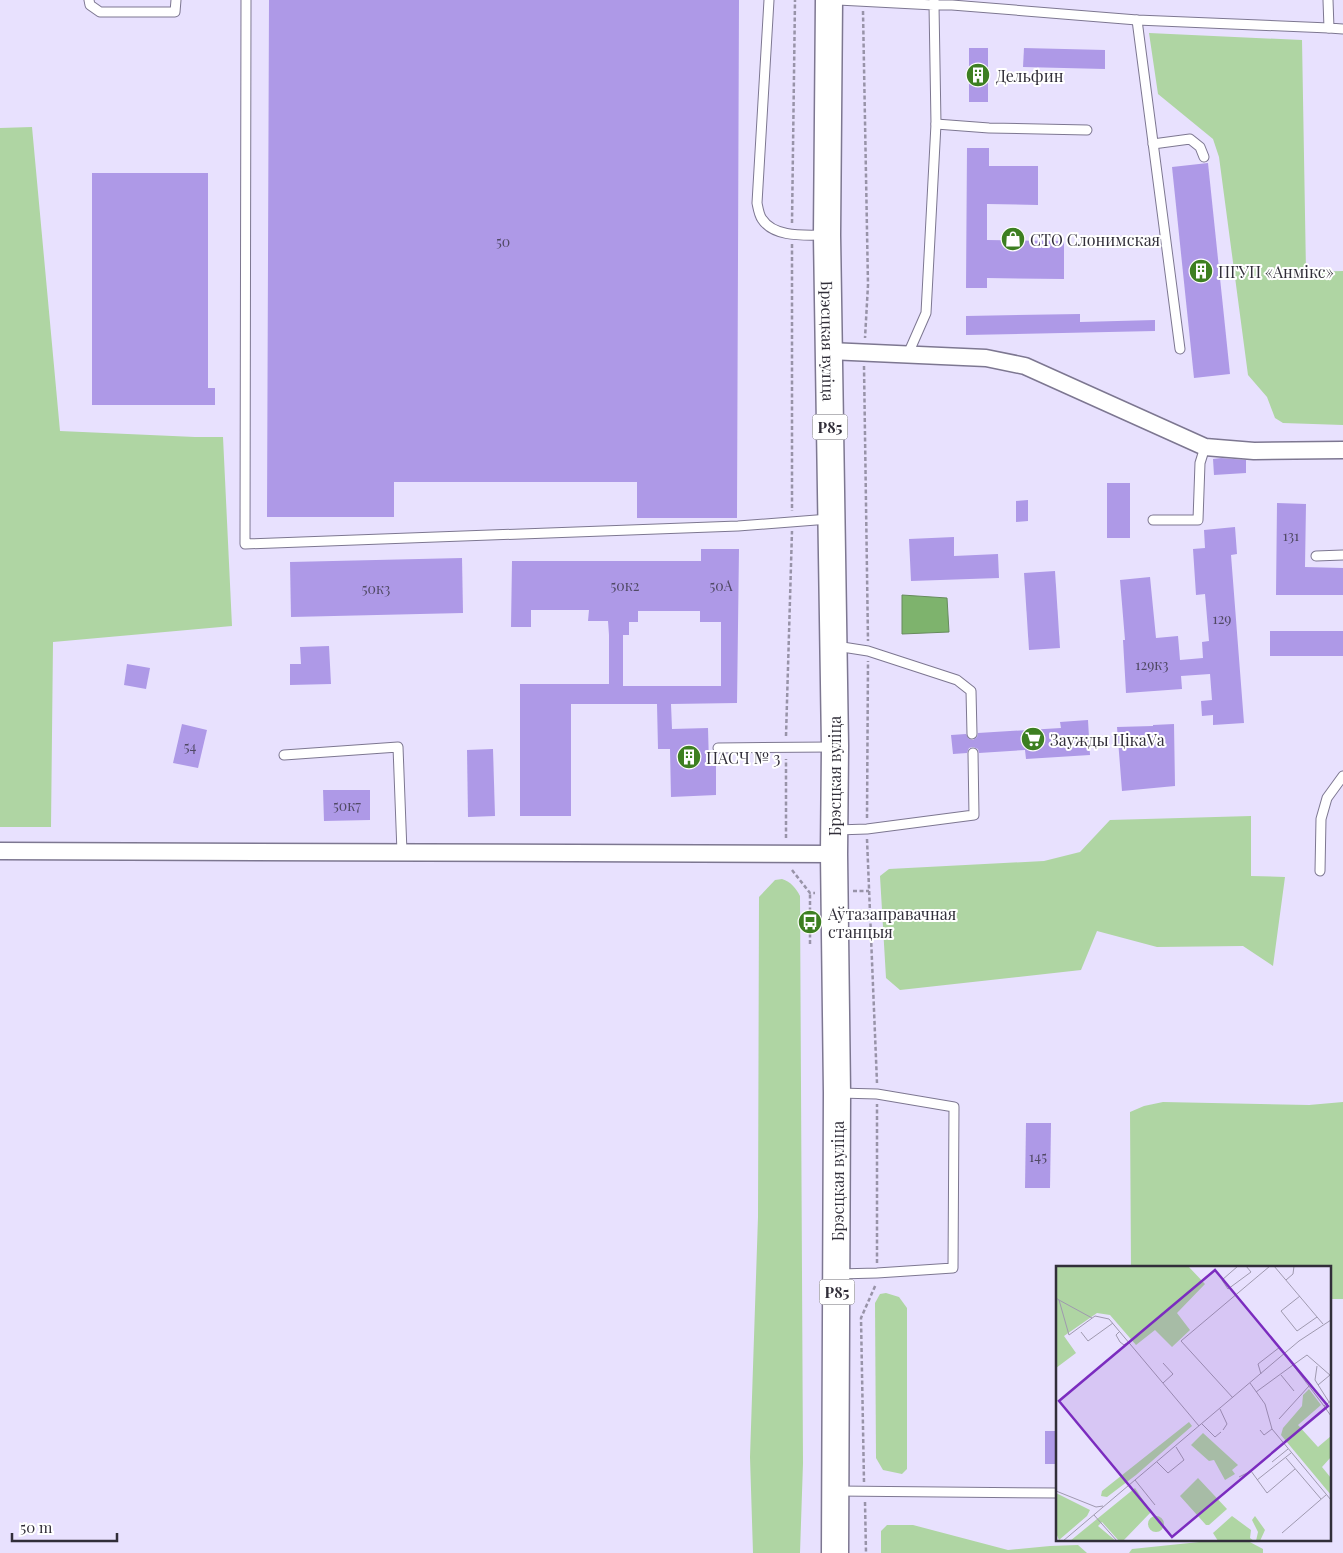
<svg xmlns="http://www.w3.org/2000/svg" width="1343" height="1553" viewBox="0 0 1343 1553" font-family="'Playfair Display',serif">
<rect width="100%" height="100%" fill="#e8e1fe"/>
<g fill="#afd5a3">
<path d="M1149,33L1302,40L1306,272L1343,271V425L1283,423L1275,418L1267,397L1248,375L1219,157L1213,139L1158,94Z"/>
<path d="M32,127L60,431L195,437H223L232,626L53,642L51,827H0V128Z"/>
<path d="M1251,816V876L1285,877L1273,966L1243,946L1157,947L1097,931L1081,970L900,990L886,978L880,876L889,869L1044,861L1080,852L1110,820Z"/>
<path d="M782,879C791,882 796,888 800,896L803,1463L800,1553H753L750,1457L758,1217L759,897L775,880Z"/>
<path d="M1163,1102L1309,1105L1343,1102V1299H1329V1267H1131L1130,1112L1144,1106Z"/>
<path d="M886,1293L899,1297L907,1308V1469L902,1474L883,1470L876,1458L875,1303L880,1294Z"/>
<path d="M887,1525H913L1008,1550L1050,1546L1078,1545L1087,1553H881V1531Z"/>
<path d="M1228,1539H1244L1263,1549V1553H1129L1132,1549Z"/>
</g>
<path fill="#7eb36d" stroke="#678b5d" d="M902,595L947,598L949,632L902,634Z"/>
<g fill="#ae99e7" fill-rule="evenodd">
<path d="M269,0H739L737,518H637V482H394V517H267Z"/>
<rect x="969" y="48" width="19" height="54"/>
<path d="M1024,48L1105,50V69L1023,67Z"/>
<path d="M967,148H989V166H1038V205L987,204V240L1064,241V279L987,278V288H966Z"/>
<path d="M1208,163L1230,374L1194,378L1172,167Z"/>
<path d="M92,173H208V388H215V405H92Z"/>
<path d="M1080,314V322L1155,320V331L966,335V316Z"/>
<path d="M1221,458L1246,460V473L1214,475L1213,459Z"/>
<rect x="1107" y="483" width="23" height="55"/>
<path d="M1028,500V521L1016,522V501Z"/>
<path d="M1277,503L1306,504L1305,567L1343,568V595H1276Z"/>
<path d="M1235,527L1237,554L1231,555L1244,723L1213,725V715L1202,716L1201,701L1212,700L1210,674L1181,676L1182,689L1126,693L1123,640H1125L1120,580L1150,577L1156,638L1178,636L1180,660L1203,658L1202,642L1209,641L1205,594L1196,595L1193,549L1205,548L1204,530Z"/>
<path d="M954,537V556L998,554L999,578L911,581L909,539Z"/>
<path d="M701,549H739L737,703L671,704L672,729L708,728L709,764H716V795L671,797L670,749H658L657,704H571V816H520V684H609V635L608,621H588L589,610H531V627H511L512,561H701ZM638,611H700V622H721V686H623V635H629V622H638Z"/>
<path d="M462,558L463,613L291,617L290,562Z"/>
<path d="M1055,571L1060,648L1029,650L1024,573Z"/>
<rect x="1270" y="631" width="73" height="25"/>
<path d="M329,646L331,684L290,685V664H301L300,647Z"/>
<path d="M127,664L150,668L146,689L124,685Z"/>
<path d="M1088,720L1090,755L1026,759L1025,750L979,753L978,749L973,747L969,748L967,753L953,754L951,735L966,734L969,739L973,740L977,737L978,733L1061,728L1060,722Z"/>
<path d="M182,724L207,730L198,768L173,763Z"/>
<path d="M1174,724L1175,786L1122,791L1117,727L1153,726V725Z"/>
<path d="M493,749L495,816L468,817L467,750Z"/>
<path d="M323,790H370V820L324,821Z"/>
<path d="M1026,1123H1051L1050,1188H1025Z"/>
<rect x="1045" y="1431" width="12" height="33"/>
</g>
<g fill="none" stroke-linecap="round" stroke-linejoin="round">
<g stroke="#7d7791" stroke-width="11">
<g id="service">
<path d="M89,0L90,5L100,12H175L176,0"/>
<path d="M246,0L245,544L738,526L829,519"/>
<path d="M769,0L757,203C758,208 759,215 762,219C774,238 805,235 825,235"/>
<path d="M838,0L934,5L936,124L926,313L908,354"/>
<path d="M934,0V5H952L1137,20L1329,28"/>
<path d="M1328,0L1329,28L1343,29"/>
<path d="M1137,20L1180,349"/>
<path d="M936,124L989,128L1087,130"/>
<path d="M1153,144L1190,139L1200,147L1204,157"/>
<path d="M1153,520H1198L1200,463L1205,447"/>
<path d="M1316,556L1343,555"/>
<path d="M836,646L868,651L957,680L971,691L972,734"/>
<path d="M718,748L832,747"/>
<path d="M284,755L398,747L402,852"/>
<path d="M837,830L867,829L974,815L973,753"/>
<path d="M1320,871L1321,819L1327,798L1343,776"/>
<path d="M838,1274L877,1273L953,1268L954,1107L877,1094L839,1093"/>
<path d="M837,1491L1057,1493"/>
</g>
</g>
<g stroke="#7d7791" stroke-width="19">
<g id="minor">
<path d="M829,351L986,358L1025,366L1205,447L1254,451L1343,450"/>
<path d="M0,851L834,854"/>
</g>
</g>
<g stroke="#7d7791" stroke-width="29">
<g id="primary">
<path id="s1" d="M829,0L827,235L835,746L834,854L837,1093L835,1553"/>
</g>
</g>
<g stroke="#9893a8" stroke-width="2.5" stroke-dasharray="4 2.5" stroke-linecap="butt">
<path d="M863,11L868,285L865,338"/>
<path d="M792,223L795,0"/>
<path d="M792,244V511"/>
<path d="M864,366L868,641"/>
<path d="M786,736L792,531"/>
<path d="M867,818L868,661"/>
<path d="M786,838V759"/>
<path d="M867,839L877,1083"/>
<path d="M792,870L810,893H815"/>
<path d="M853,891H869"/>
<path d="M810,944V893"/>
<path d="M877,1263V1104"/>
<path d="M864,1482L861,1318L876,1284"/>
<path d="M865,1502L866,1553"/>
</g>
<use href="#service" stroke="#fff" stroke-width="9"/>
<use href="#minor" stroke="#fff" stroke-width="16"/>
<use href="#primary" stroke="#fff" stroke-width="26"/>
</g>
<defs>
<g id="building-disc" transform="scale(1.25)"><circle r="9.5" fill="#3d7f21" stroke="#fff"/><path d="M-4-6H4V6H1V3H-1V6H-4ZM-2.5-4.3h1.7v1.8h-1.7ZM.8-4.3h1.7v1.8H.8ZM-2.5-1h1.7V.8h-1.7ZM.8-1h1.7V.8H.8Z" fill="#fff"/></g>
<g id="shop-disc" transform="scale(1.25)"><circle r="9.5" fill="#3d7f21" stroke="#fff"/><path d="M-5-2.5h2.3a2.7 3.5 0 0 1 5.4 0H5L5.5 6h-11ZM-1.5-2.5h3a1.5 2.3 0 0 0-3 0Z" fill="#fff"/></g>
<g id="supermarket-disc" transform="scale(1.25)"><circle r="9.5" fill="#3d7f21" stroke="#fff"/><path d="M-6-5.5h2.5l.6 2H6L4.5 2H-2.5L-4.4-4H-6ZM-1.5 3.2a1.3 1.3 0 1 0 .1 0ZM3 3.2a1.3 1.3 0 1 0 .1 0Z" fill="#fff"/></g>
<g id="bus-disc" transform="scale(1.25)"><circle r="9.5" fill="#3d7f21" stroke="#fff"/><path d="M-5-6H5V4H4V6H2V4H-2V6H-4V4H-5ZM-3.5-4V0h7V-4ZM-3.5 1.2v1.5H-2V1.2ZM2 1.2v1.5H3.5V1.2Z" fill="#fff"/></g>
</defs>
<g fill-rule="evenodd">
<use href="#building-disc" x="978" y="75"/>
<use href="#shop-disc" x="1013" y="239"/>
<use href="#building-disc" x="1201" y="271"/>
<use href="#supermarket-disc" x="1033" y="739"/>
<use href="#building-disc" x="689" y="757"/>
<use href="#bus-disc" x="810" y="922"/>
</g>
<g text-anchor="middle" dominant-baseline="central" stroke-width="4" stroke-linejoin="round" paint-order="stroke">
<g font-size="14" fill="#504964">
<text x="503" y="241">50</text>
<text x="1291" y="535">131</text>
<text x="625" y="585">50к2</text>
<text x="721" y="585">50А</text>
<text x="376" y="588">50к3</text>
<text x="1222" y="618">129</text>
<text x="1152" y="664">129к3</text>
<text x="190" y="746">54</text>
<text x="347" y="805">50к7</text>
<text x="1038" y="1156">145</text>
</g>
<g fill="#fff" stroke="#6f6d74" stroke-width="1">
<rect x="812.5" y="414.5" width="35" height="25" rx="4"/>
<rect x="819.5" y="1279.5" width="35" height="25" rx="4"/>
</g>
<g font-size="15" font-weight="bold" fill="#312e39">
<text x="830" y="427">Р85</text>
<text x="837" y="1292">Р85</text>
</g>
<g font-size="16" fill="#312e39" stroke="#fff" text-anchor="start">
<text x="996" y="75">Дельфин</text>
<text x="1030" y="239">СТО Слонимская</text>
<text x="1218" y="271">ПГУП «Анмікс»</text>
<text x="1050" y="739">Заужды ЦікаVа</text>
<text x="706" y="757">ПАСЧ № 3</text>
<text x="828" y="913">Аўтазаправачная<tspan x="828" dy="18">станцыя</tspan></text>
</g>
<g font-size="16" fill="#312e39" stroke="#fff">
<text stroke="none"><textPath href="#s1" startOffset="341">Брэсцкая вуліца</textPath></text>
<text transform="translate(834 776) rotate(-90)">Брэсцкая вуліца</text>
<text transform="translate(837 1181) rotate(-90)">Брэсцкая вуліца</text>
</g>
</g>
<g transform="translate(1056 1266)">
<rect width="275" height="275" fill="#e8e1fe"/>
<path d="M0,0H132L149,18L121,47L134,64L116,81L99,64L80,79L54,49L41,47L8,70L20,87L0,102ZM253,123L265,139L242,159L262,181L275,170V191L266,201L275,212V229L225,169L227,162L246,140L247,129ZM133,156L136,160L80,209L51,231L45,230L46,225ZM147,167L182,199L176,204L179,208L169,214L158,194L153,195L135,179ZM142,212L171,243L153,259H150L124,230ZM79,222L95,246L67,275H63L46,256L42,260L60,275H14ZM0,227L34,244L31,250L3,274L0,267ZM92 258a8 8 0 1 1 16 0a8 8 0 1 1-16 0ZM176,250L195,264L194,272L198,275H162L157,267ZM199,250L209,264L204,275H200L202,266L196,254Z" fill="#afd5a3"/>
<path fill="none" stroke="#9f99af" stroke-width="1" d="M182,0L166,14L172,23L195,6L190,0M218,0L267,58M230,14L237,8L238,0M244,30L225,45L241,65L261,51M0,32L3,34L13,69L39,50L53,53L143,160M3,34L36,52M64,65L60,69L64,76L68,79L73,76M25,66L32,75L57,57M107,97L117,108L107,117M261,100L259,114L273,136M205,108L202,98L224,81M225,109L238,125M194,117L209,138L216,163L275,234M262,119L274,109M200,126L237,99L229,88M177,132L125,75L214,0M275,135L268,140L275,150M268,140L237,99L251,89L275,110M164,143L171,158L167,164M223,153L253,120M146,158L159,171L165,166M204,164L208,169L216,163M230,192L265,233M101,196L112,207L128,194L120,181M216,196L232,183M183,211L195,205L211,227L239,203M79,214L99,239M201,214L235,187M0,225L40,241L47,240M38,249L61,275M226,267L270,229M7,275L243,75L275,54"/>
<path fill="#7b2cbf" fill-opacity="0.15" stroke="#7b2cbf" stroke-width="2.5" d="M159,4L272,140L116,271L3,135Z"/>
<rect width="275" height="275" fill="none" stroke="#312e39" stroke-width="2.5"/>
</g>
<path d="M12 1533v8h105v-8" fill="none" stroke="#312e39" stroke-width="2.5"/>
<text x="20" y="1533" font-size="15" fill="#312e39" stroke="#ffffff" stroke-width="4" paint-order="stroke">50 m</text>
</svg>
